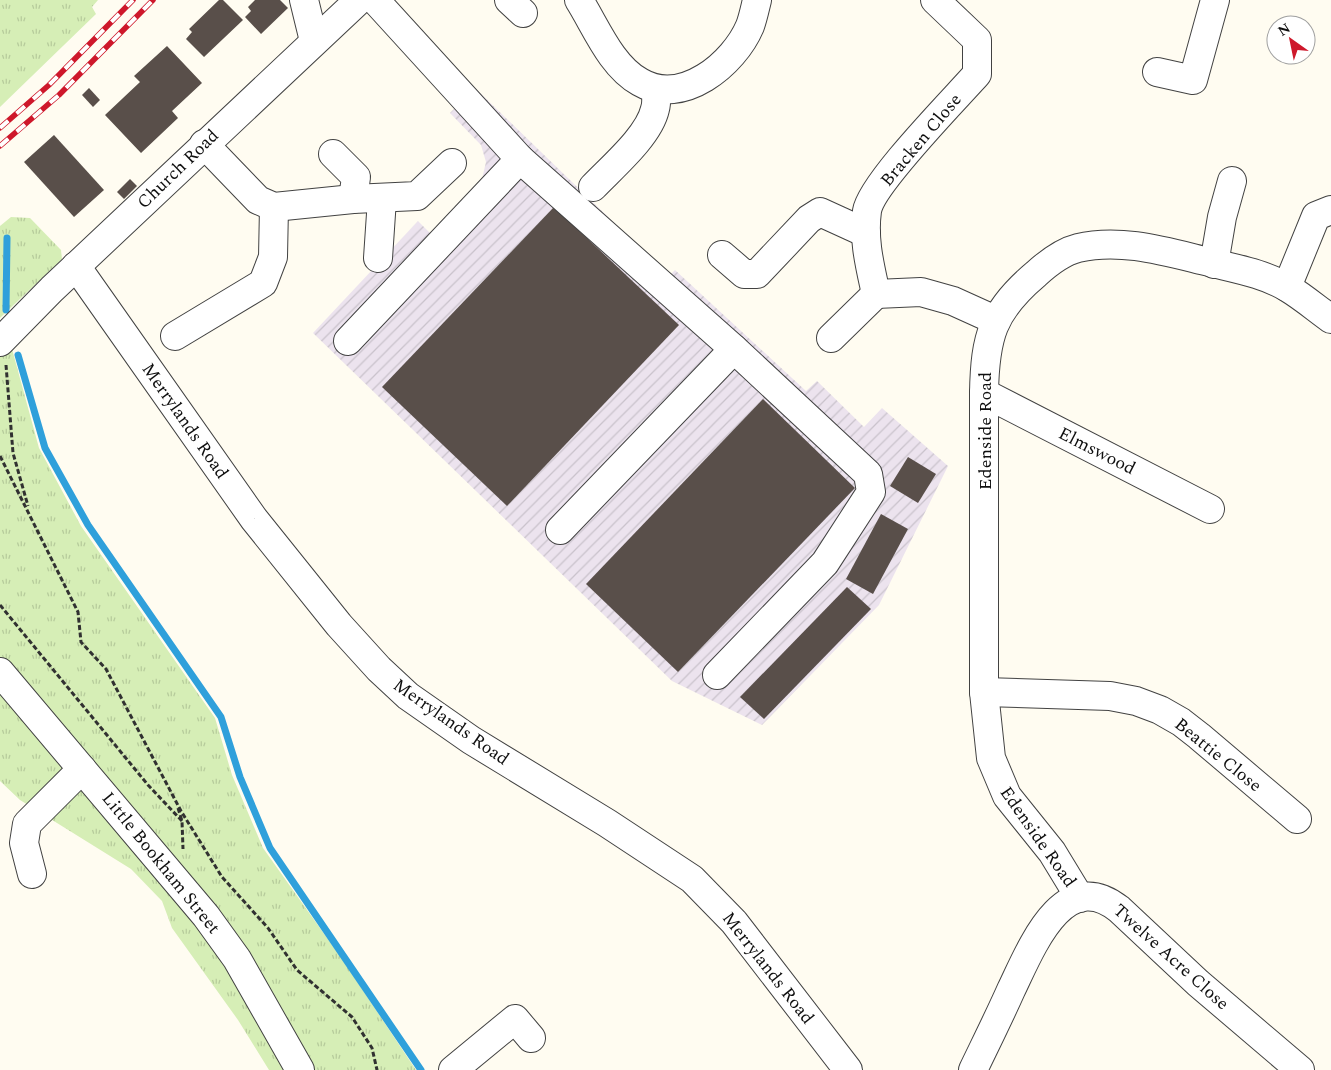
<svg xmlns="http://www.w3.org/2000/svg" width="1331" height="1070" viewBox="0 0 1331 1070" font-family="Spectral,serif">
<defs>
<pattern id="industrial-furrows" width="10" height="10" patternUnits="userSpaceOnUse" patternTransform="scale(1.25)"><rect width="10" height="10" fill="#ece3ee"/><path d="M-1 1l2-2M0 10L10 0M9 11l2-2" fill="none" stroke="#c9c2cb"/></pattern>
<pattern id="park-tufts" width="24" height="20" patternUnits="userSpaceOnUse" patternTransform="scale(1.25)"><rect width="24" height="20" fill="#d6eeb6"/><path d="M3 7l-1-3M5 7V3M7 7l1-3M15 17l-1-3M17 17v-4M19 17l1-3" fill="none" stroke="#b6cb9b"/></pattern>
</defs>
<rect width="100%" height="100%" fill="#fffcf1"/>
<path fill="url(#industrial-furrows)" d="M475,88L669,276L675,270L806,391L817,381L864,427L882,408L948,466L879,605L762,725L672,681L313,333L418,221L430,233L482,179L486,162L481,145L450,113Z"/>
<g fill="url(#park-tufts)">
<path d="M0,0H98L92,7L96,14L0,107Z"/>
<path d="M11,217L30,218L61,250L62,259L0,318V226Z"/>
<path d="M0,328L12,349L39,448L81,526L215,718L232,775L263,848L342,959L416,1070H269L238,1020L172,928L162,901L131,869L20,800L0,781Z"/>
</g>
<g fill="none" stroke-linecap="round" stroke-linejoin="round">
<g stroke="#2fa0db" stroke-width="7">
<path d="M6,310L7,238"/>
<path d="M18,355L45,448L88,525L221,717L240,777L270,848L421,1070"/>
</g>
</g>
<g fill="#594f4a">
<path d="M219,0H223L243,20L204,57L186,39L192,32L189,29Z"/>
<path d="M255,0H280L288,8L261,34L245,17L251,11L248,7Z"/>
<path d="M167,46L202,83L172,111L178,118L141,153L105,115L140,82L134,76Z"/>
<path d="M89,88L100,100L93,107L82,95Z"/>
<path d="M54,135L104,190L74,217L24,162Z"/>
<path d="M130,179L137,186L124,199L117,192Z"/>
<path d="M554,207L679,325L507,506L382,387Z"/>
<path d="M763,399L855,488L678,672L586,584Z"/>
<path d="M908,457L936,474L918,503L890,486Z"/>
<path d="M881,514L908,529L873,594L846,579Z"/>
<path d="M847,587L871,609L764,719L740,697Z"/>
</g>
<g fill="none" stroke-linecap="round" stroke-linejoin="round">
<g stroke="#424242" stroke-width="30">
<g id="minor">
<path d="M304,0L314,41"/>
<path d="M375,0L520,159L734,349L868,474L871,492L825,563L717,675"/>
<path d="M509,0L523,13"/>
<path d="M579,0C596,27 611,66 640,82C682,107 734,64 750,26C753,18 755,8 757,0"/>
<path d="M935,0L977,40V74C955,99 871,184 867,211C863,240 870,266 876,294L921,292L953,301L995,320"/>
<path d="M1157,72L1193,80L1215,0"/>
<path d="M204,144L258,200L274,207L353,199L417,196L452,163"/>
<path d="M333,154L356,177L353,199"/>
<path d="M593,187C612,167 649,136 655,109C657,103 656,95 656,89"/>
<path d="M722,255L744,274H757L809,219L820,212L866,233"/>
<path d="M378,258L382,199"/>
<path d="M1214,264L1222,217L1232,181"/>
<path d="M76,266L254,519L339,625L379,669L408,696L471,740L607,823L692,879L734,922L848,1070"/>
<path d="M1287,287L1316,216L1331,210"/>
<path d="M175,336L263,283L273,257L274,207"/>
<path d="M831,338L876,294"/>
<path d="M348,341L520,159"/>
<path d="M0,342L52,289L359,0"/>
<path d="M984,393L1210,509"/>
<path d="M560,530L734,349"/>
<path d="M0,672L206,916L237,959L300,1070"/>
<path d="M984,692L1110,696L1136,701L1160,710L1181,722L1199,736L1297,819"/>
<path d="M32,874L24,843L27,824L82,769"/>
<path d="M1080,898L1052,852L1007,796L991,758L984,692V393C985,337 992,311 1036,274C1048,263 1062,252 1078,248C1120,238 1164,251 1205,261C1232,268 1264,273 1288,288C1303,297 1317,309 1331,319"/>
<path d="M453,1070L515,1019L531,1038"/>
<path d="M973,1070C986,1043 999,1017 1011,990C1030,951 1063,864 1119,909L1198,983L1300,1070"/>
</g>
</g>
<g stroke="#313131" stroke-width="3" stroke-dasharray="5 2.5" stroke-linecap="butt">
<path d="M6,365L13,453L28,506"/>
<path d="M0,456L78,612L81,642L106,669L181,811L222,877L268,928L297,970L352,1017L372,1048L377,1070"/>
<path d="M0,605L148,785L182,821"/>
<path d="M178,808L182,821L183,849"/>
</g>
<use href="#minor" stroke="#fff" stroke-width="28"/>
<g stroke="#ce182b" stroke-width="5.5">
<g id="rail">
<path d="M0,128L49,85L133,0"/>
<path d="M0,146L59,95L153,0"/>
</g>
</g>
<use href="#rail" stroke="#fff" stroke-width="4" stroke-dasharray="11" stroke-linecap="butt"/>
</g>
<g text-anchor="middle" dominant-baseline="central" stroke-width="5" stroke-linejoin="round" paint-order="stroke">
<g font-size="18" fill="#0f0f0f" stroke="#fff">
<text transform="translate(921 140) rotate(-50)">Bracken Close</text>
<text transform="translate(178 169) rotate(-44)">Church Road</text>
<text transform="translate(185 421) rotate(55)">Merrylands Road</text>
<text transform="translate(985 431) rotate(-90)">Edenside Road</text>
<text transform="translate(1097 451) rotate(27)">Elmswood</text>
<text transform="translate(451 722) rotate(35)">Merrylands Road</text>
<text transform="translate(1218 755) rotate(39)">Beattie Close</text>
<text transform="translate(1038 837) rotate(55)">Edenside Road</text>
<text transform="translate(161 863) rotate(51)">Little Bookham Street</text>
<text transform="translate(1171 957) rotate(42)">Twelve Acre Close</text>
<text transform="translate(768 968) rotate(52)">Merrylands Road</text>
</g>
</g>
<g transform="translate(1291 40) rotate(327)"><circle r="24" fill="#ffffff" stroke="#9f9f9f"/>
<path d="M0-4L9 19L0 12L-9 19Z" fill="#ce182b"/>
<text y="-8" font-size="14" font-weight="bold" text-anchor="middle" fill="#0f0f0f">N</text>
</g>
</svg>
